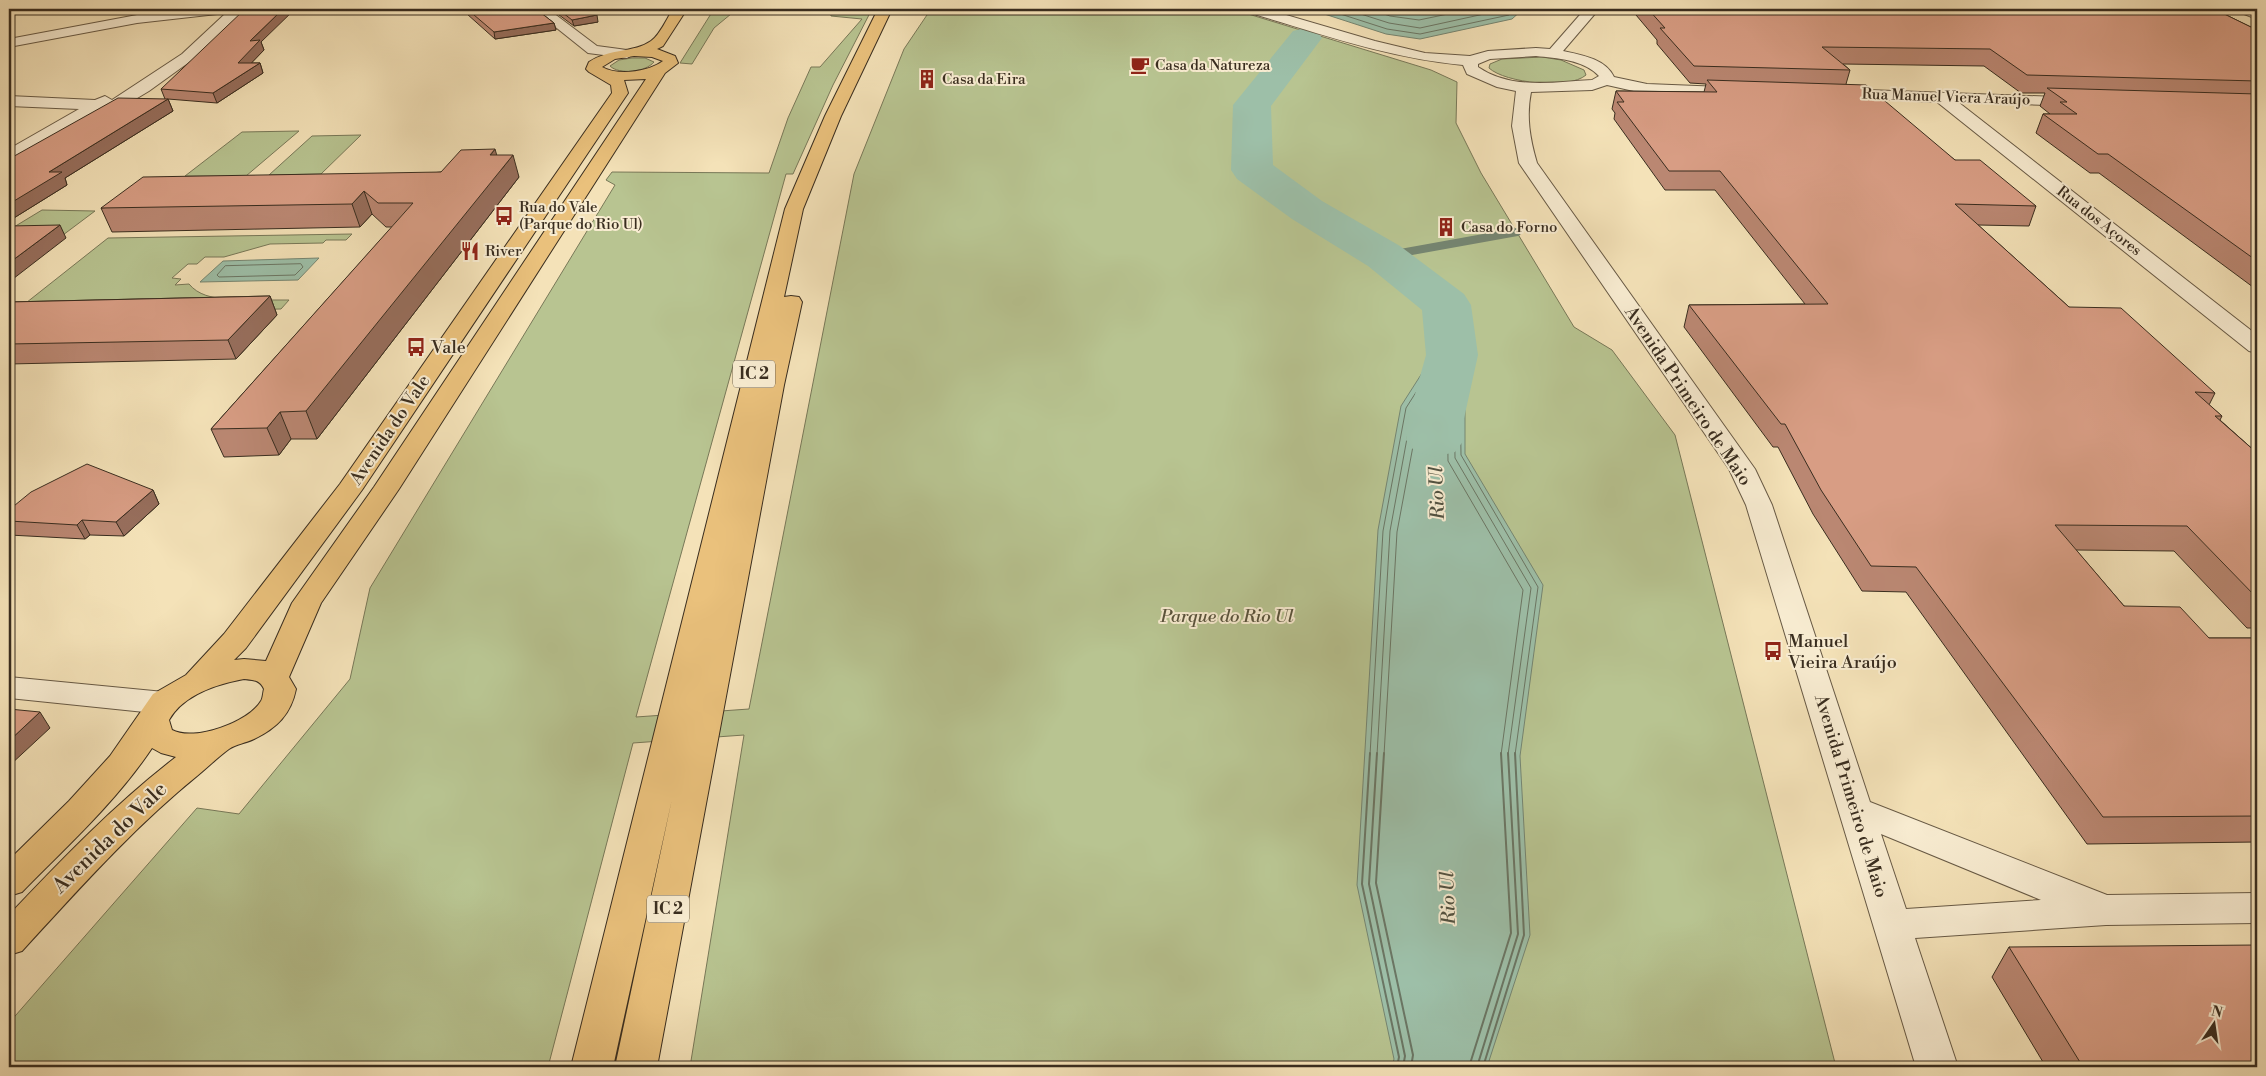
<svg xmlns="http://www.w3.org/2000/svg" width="2266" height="1076" viewBox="0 0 2266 1076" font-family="'Libre Bodoni',serif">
<rect width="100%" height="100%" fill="#f4e2b8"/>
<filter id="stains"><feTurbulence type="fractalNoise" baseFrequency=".004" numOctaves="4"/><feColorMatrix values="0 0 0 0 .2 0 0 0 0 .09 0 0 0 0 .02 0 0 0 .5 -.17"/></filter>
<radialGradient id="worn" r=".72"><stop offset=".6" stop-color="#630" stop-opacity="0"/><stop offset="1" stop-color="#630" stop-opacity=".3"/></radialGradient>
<g fill="#b8c491" stroke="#787858">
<path d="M714,9H737L714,28L692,64L680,63Z"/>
<path d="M830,9H872L833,85L793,174H786L636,717L749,709L854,174L904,49L931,9H1232L1431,70L1457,82L1456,123L1481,173L1574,327L1612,350L1675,435L1836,1067H690L744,735L633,743L548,1067H9V1023L197,808L239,814L350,679L370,588L615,185L606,180L612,172L769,173L788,118L811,67H820L862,19L831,16Z"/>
<path d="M1542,57L1561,60L1584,70L1586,75C1569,90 1505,83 1489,68L1490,64L1502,59Z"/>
<path d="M632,58H645L654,62C646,72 619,75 610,66L619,60Z"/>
<path d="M299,131L246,176H185L242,132Z"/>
<path d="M361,135L321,174L269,175L312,136Z"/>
<path d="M42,210L95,211L63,235L9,230Z"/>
<path d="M352,234L346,240H326L323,243L270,244L224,257H205L197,264H188L172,278L181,279L175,285L189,284C207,306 246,297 271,297L268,300H289L281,309L12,314L108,238Z"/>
</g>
<g fill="#9dbfa8" stroke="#758571">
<path d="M1309,9H1523L1512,19L1420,39L1386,34Z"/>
<path d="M319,258L298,280L200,282L223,261Z"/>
<path d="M1452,355L1465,380V454L1543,585L1520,756L1530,935L1487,1067H1392L1394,1059L1357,885L1378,530L1401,406L1431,359Z"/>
</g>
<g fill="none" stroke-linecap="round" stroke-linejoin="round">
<g stroke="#6b7664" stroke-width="1">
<path d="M1325,9L1387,29L1420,34L1509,15L1516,9"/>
<path d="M1345,9L1389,23L1420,28L1507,9"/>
<path d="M1369,9L1390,16L1419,20L1472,9"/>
<path d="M301,264L303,267L295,275L219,277L217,275L225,266Z"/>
<path d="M1370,755L1383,531L1406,408L1434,364L1448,361L1460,382L1461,455L1538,587L1515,755"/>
<path d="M1377,755L1390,531L1412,411L1438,370L1445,368L1454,383L1455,458L1531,588L1508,755"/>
<path d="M1384,755L1397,532L1419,414L1442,379L1447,385L1448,461L1523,590L1501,755"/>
</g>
<g stroke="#6b7664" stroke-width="2">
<path d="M1370,753L1362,884L1399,1057L1397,1067"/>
<path d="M1377,753L1369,884L1405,1056L1403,1067"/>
<path d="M1384,753L1376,883L1413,1055L1411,1067"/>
<path d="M1469,1067L1511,933L1501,753"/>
<path d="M1477,1067L1518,934L1508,753"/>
<path d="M1483,1067L1524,935L1515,753"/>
</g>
<path stroke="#758571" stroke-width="8" d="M1384,256L1517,232"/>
<path fill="#9dbfa8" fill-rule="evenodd" d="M1305,28L1317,31L1322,38L1271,106L1273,165L1322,201L1400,246L1464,294L1471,305L1478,355L1463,423L1464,440L1455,452L1435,457L1415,452L1406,440L1407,423L1426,355L1422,310L1368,266L1292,219L1237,179L1231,170L1233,105L1293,31Z"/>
<g stroke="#685a45" stroke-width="2">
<g id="minor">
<path d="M193,9H246L192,60L149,91L99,121L93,123L85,119L15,160L9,161V149L79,109L9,106V96L95,100L105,96L112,100L182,54L226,13L137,23L9,47V39L137,15Z"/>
<path d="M533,9H548L597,46L627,50L634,54L627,58L588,53Z"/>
<path d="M1245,9H1266L1375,41L1425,53L1470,56L1488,51L1536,48L1550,49L1585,9H1599L1563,51C1582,55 1606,59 1614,77L1647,84L1747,88L1749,91L1747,94L1741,96L1647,94L1607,85L1592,90L1531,92C1526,117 1530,139 1537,163L1755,469L1772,505L1870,802L2107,895L2257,893V923L2106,925L1915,938L1958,1067H1916L1746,505L1729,469L1519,163L1512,126L1516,91L1497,87L1467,74L1463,65C1388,58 1318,33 1247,12ZM1536,56C1556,58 1585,60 1599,76L1592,80C1554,82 1511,90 1478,67V64L1490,59ZM1881,834L2041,900L1906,909Z"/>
<path d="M2237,9L2257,10V19L2239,12Z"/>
<path d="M1841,89L2084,98L2086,101L2084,104L2078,106L1958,102L2257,335V353L2249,351L1937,102L1835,97L1833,94L1835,91Z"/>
<path d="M9,677L164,692L175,695L180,703L175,711L164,714L9,698Z"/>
</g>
</g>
<g stroke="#392d1f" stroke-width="2">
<path id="major" d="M673,9H687L663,46L657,49L675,56L678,63L665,73L399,489L321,603L289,677L296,689C291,714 277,728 254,739C246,743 236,744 229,749C218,757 208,767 197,776C133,828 78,890 22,951L9,955V915C62,859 115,804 176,757L161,753L152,748C116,802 67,846 22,892L9,896V860L69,801L110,756L153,694L186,675L224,634L340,484L612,93L611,85L589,72L586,69L589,62C610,48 634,53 651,41C660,35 667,18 673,9ZM634,56L652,57L663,61C648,72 618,76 602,67L615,59ZM646,79L374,487L292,603L266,661L244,659L234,660L246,648L362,490L628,93L624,80ZM244,679C254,680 260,680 264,689C263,692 263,698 261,701C249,722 194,742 172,730L169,720C183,695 217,684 244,679Z"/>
</g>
<g stroke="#392d1f" stroke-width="2">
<path id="highway" d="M878,9H892L841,116L803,209L784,297L791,296L799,297L802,302L784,385L657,1067H615L672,799L613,1067H571L785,209L825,116Z"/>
</g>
<use href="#minor" fill="#f8ecd1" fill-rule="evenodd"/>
<use href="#major" fill="#eac17c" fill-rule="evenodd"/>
<use href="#highway" fill="#eac17c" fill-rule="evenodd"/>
</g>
<g fill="#ba8772" stroke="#392d1f">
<path d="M466,9H536L554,23L556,30L495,39L467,14Z"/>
<path d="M551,9H587L598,22L574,26Z"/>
<path d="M1637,9H2214L2257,30V290L2099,173H2090L2036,133L2043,114H2050L2040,106L2045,93H2021L1984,66L1843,64L1850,70L1846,84L1955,160L2036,206L2029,226L1978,225L2069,307L2215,393L2209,405L2222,416L2220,420L2257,453V628H2247L2174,551L2076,550L2124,606L2209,638H2257V842L2087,844L1906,592L1862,591L1813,514L1778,447H1773L1684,327L1689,305L1805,304L1715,190H1665L1614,119L1615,113L1612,109L1616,91L1704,92L1706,84L1690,83L1657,44V40L1636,15Z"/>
<path d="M261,42L264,50L251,63H260L263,73L217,103L168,99L173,111L65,178L67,185L9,221L165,99L161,89Z"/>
<path d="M497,155L519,177L317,439H291L279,455L224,457L211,429L392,227H386L372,214L360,227L112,232L101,208L441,172Z"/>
<path d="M270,296L277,315L236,359L9,364V302Z"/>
<path d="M153,490L159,504L124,536L90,535L85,539L9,535V510Z"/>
<path d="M2009,947L2257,1067H2046L1992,977Z"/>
</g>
<g fill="#976e5c" stroke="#392d1f">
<path d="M283,9H295L261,42L264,50L242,73L238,63L250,41Z"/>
<path d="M597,15L598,22L574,26L572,20Z"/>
<path d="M554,23L556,30L495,39L494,32Z"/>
<path d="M260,63L263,73L217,103L213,93Z"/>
<path d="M168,99L173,111L65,178L67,185L9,221V204L49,172Z"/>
<path d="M495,149L501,170L513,155L519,177L317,439L306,411Z"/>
<path d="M364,191L372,214L360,227L352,204Z"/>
<path d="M60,225L66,238L9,282V263Z"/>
<path d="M270,296L277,315L236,359L228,340Z"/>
<path d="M280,412L291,439L279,455L267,428Z"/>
<path d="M153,490L159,504L124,536L116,522Z"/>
<path d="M82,520L90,535L85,539L77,525Z"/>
<path d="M40,712L50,728L9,766V741Z"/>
</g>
<g fill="#d89d84" stroke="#392d1f">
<path d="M245,9H283L250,41L260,40L238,63H260L213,93L161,89Z"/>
<path d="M467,9H536L554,23L494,32Z"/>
<path d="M558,9H587L597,15L572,20Z"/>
<path d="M1648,9H2214L2257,30V81L2027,75L1990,49L1822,47L1850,70L1694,66L1660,28H1665Z"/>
<path d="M1707,80L1866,85L1955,160H1980L2036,206L1955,204L2069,307L2121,308L2215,393L2195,392L2222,416H2215L2257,453V598L2187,526L2055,525L2124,606L2180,607L2209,638H2257V816L2103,817L1916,567L1871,566L1821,490L1785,424H1781L1689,305L1828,304L1720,171H1669L1617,102H1624L1616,91L1717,92Z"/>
<path d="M2047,88L2257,94V261L2108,154H2098L2043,114H2077L2060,102H2067Z"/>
<path d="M118,98L168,99L49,172H62L9,204V159Z"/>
<path d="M495,149L490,155H513L306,411L280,412L267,428L211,429L413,203H378L364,191L352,204L101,208L143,177L441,172L461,150Z"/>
<path d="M60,225L9,263V226Z"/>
<path d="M270,296L228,340L9,344V302Z"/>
<path d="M87,464L153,490L116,522L82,520L77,525L9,521V510L31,492Z"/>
<path d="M9,709L40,712L9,741Z"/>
<path d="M2257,945V1067H2083L2009,947Z"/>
</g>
<defs>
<g id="cafe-bare" transform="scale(1.5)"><path d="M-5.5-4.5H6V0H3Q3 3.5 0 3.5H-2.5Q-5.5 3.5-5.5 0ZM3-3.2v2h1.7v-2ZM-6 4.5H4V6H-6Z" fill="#8f2418" stroke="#f8ecd1" stroke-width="2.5" paint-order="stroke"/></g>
<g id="building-bare" transform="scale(1.5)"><path d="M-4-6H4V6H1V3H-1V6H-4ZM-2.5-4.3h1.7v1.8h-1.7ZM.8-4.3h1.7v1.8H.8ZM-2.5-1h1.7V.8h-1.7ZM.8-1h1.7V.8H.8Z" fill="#8f2418" stroke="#f8ecd1" stroke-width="2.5" paint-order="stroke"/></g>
<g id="bus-bare" transform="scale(1.5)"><path d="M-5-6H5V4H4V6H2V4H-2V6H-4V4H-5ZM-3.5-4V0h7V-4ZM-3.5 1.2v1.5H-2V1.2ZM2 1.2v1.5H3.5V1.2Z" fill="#8f2418" stroke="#f8ecd1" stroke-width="2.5" paint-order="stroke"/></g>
<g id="restaurant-bare" transform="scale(1.5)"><path d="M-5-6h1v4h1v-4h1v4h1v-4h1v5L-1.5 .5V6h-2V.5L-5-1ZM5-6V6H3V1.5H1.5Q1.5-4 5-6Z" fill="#8f2418" stroke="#f8ecd1" stroke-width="2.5" paint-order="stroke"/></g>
</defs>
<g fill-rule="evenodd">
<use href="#cafe-bare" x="1140" y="65"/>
<use href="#building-bare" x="927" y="79"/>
<use href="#bus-bare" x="504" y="216"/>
<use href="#building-bare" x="1446" y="227"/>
<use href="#restaurant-bare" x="470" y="251"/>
<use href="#bus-bare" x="416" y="347"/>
<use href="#bus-bare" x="1773" y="651"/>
</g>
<g text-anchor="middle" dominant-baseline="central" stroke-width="4" stroke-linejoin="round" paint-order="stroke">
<g font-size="15" fill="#392d1f" stroke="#f8ecd1" text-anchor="start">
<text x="1155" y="65">Casa da Natureza</text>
<text x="942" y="79">Casa da Eira</text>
<text x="519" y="207">Rua do Vale<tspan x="519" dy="17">(Parque do Rio Ul)</tspan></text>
<text x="1461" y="227">Casa do Forno</text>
<text x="485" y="251">River</text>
</g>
<g font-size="15" fill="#392d1f" stroke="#f8ecd1">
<text transform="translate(1946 97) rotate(2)">Rua Manuel Viera Araújo</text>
<text transform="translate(2099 221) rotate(38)">Rua dos Açores</text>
</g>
<g fill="#f8ecd1" stroke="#726654" stroke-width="1">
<rect x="733" y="360.5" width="42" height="27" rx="4"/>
<rect x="647" y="895.5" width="42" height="27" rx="4"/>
</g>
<g font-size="16" font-weight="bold" fill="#392d1f">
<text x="754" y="374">IC 2</text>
<text x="668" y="909">IC 2</text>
</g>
<g font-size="18" fill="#392d1f" stroke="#f8ecd1" text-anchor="start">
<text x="431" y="347">Vale</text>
<text x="1788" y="641">Manuel<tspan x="1788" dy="21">Vieira Araújo</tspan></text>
</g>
<g font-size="18" fill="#392d1f" stroke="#f8ecd1">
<text transform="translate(1688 396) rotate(56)">Avenida Primeiro de Maio</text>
<text transform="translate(390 430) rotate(-56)">Avenida do Vale</text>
<text transform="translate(1851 796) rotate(73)">Avenida Primeiro de Maio</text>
</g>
<g font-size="18" font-style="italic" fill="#59533c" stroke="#f8ecd1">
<text x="1227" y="616">Parque do Rio Ul</text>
</g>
<g font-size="19" font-style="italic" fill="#525241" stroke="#f8ecd1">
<text transform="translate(1437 493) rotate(-92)">Rio Ul</text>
<text transform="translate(1448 898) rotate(-92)">Rio Ul</text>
</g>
<g font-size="21" fill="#392d1f" stroke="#f8ecd1">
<text transform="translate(110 838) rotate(-44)">Avenida do Vale</text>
</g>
</g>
<rect width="2266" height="1076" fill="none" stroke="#f4e2b8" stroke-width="30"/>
<rect x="10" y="10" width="2246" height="1056" fill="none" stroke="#392d1f" stroke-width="2.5"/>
<rect x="15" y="15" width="2236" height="1046" fill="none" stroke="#392d1f"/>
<g transform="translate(2214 1024) rotate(13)" stroke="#f8ecd1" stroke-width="4" paint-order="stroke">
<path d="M0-4L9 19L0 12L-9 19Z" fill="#392d1f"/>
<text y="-8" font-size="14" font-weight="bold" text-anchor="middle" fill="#392d1f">N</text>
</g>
<rect width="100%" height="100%" filter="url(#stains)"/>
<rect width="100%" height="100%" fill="url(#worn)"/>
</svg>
